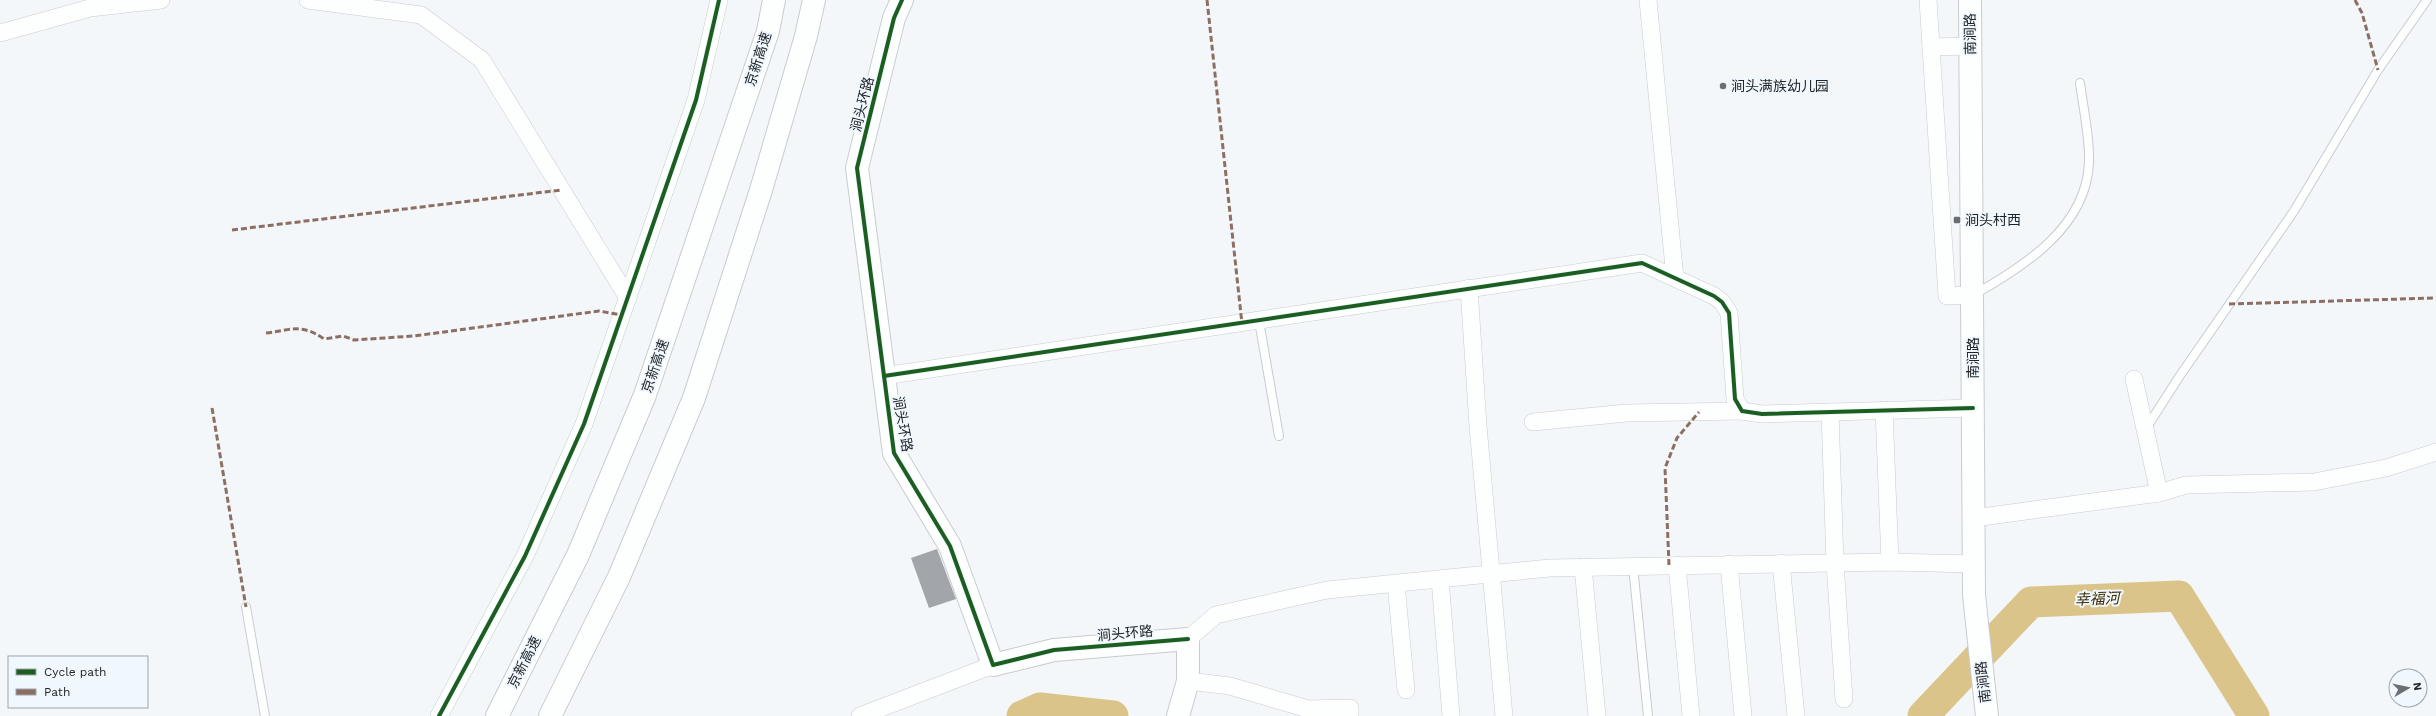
<svg xmlns="http://www.w3.org/2000/svg" width="2436" height="716" viewBox="0 0 2436 716" font-family="'Work Sans','Noto Sans SC',sans-serif">
<rect width="100%" height="100%" fill="#f4f7fa"/>
<g fill="none" stroke-linecap="round" stroke-linejoin="round">
<g stroke="#dbc489" stroke-width="31">
<path d="M1022,716L1040,708L1113,716"/>
<path d="M1923,716L2031,602L2179,596L2254,716"/>
</g>
</g>
<path fill="#a2a5a9" d="M937,549L956,599L929,608L911,558Z"/>
<g fill="none" stroke-linecap="round" stroke-linejoin="round">
<g stroke="#c8cccf" stroke-width="10">
<g id="lane">
<path d="M1975,294C2025,266 2087,226 2089,162C2090,138 2083,107 2080,83"/>
<path d="M1259,321L1279,436"/>
<path d="M2147,427L2179,377L2294,211L2378,70L2427,0"/>
<path d="M1633,566L1648,716"/>
<path d="M246,607L265,716"/>
</g>
</g>
<g stroke="#c8cccf" stroke-width="18">
<g id="street">
<path d="M308,0L421,15L482,60L628,298"/>
<path d="M1648,0L1675,278"/>
<path d="M1928,0L1947,296L1972,295"/>
<path d="M0,33L90,8L161,0"/>
<path d="M1931,47L1970,46"/>
<path d="M1469,288L1478,426L1504,716"/>
<path d="M884,376L1642,263L1714,296L1722,302L1729,313L1735,399L1742,411L1762,414L1973,408"/>
<path d="M2134,379L2159,493"/>
<path d="M1884,410L1890,562"/>
<path d="M1830,412L1835,563L1844,699"/>
<path d="M1533,422L1627,413L1742,411"/>
<path d="M1974,518L2159,493L2186,485L2314,482L2386,468L2436,452"/>
<path d="M1781,563L1796,716"/>
<path d="M1729,564L1743,716"/>
<path d="M1677,565L1691,716"/>
<path d="M1583,567L1597,716"/>
<path d="M1440,579L1451,716"/>
<path d="M1396,584L1406,690"/>
<path d="M1188,639L1216,615L1327,590L1550,568L1890,562L1974,564"/>
<path d="M1188,681L1230,686L1308,709L1350,708V716"/>
<path d="M439,716L525,556L584,424L696,100L719,0"/>
<path d="M860,716L993,665"/>
</g>
</g>
<g stroke="#c8cccf" stroke-width="24">
<g id="secondary">
<path d="M902,0L894,18L857,168L894,453L950,546L993,665L1054,650L1188,639V681L1178,716"/>
<path d="M1970,0L1974,595L1987,716"/>
</g>
</g>
<g stroke="#c8cccf" stroke-width="24">
<g id="highway">
<path d="M497,716L578,555L645,395L768,31L774,0"/>
<path d="M550,716L619,577L694,398L761,190L806,36L814,0"/>
</g>
</g>
<use href="#lane" stroke="#fdfefe" stroke-width="8"/>
<use href="#street" stroke="#fdfefe" stroke-width="17"/>
<use href="#secondary" stroke="#fdfefe" stroke-width="22"/>
<use href="#highway" stroke="#fdfefe" stroke-width="22"/>
<g stroke="#8d6e63" stroke-width="3" stroke-dasharray="6 3" stroke-linecap="butt">
<path d="M1207,0L1242,324"/>
<path d="M2355,0L2362,13L2378,70"/>
<path d="M232,230L561,190"/>
<path d="M2229,304L2436,298"/>
<path d="M266,333C292,330 301,323 324,339L343,336L354,340L414,336L599,311L622,315"/>
<path d="M212,408L246,607"/>
<path d="M1669,565L1665,468L1677,438L1699,412"/>
</g>
<g stroke="#f0f8fe" stroke-width="6">
<g id="cycleway">
<path d="M902,0L894,18L857,168L894,453L950,546L993,665L1054,650L1188,639"/>
<path d="M884,376L1642,263L1714,296L1722,302L1729,313L1735,399L1742,411L1762,414L1973,408"/>
<path d="M439,716L525,556L584,424L696,100L719,0"/>
</g>
</g>
<use href="#cycleway" stroke="#1b5e20" stroke-width="4"/>
</g>
<g fill="#6b6e72" stroke="#f0f8fe" stroke-width="1.5">
<circle cx="1723" cy="86" r="4"/>
<rect x="1953" y="216" width="8" height="8" rx="2"/>
</g>
<g text-anchor="middle" dominant-baseline="central" stroke-width="4" stroke-linejoin="round" paint-order="stroke">
<g font-size="14" fill="#212529" stroke="#f0f8fe">
<text transform="translate(1970 34) rotate(-91)">南涧路</text>
<text transform="translate(758 59) rotate(-72)">京新高速</text>
<text transform="translate(862 104) rotate(-76)">涧头环路</text>
<text transform="translate(1973 358) rotate(-90)">南涧路</text>
<text transform="translate(655 366) rotate(-71)">京新高速</text>
<text transform="translate(903 424) rotate(80)">涧头环路</text>
<text transform="translate(1125 633) rotate(-5)">涧头环路</text>
<text transform="translate(524 662) rotate(-63)">京新高速</text>
<text transform="translate(1983 682) rotate(-97)">南涧路</text>
</g>
<g font-size="14" fill="#212529" stroke="#f0f8fe" text-anchor="start">
<text x="1731" y="86">涧头满族幼儿园</text>
<text x="1965" y="220">涧头村西</text>
</g>
<g font-size="15" font-style="italic" fill="#3d2f08" stroke="#f0f8fe">
<text transform="translate(2097 599) rotate(-2)">幸福河</text>
</g>
</g>
<rect x="8" y="656" width="140" height="52" fill="#f0f8fe" stroke="#9da4a9"/>
<rect x="16" y="669" width="20" height="6" fill="#1b5e20" stroke="#9da4a9"/>
<text x="44" y="676" font-size="12" fill="#212529">Cycle path</text>
<rect x="16" y="689" width="20" height="6" fill="#8d6e63" stroke="#9da4a9"/>
<text x="44" y="696" font-size="12" fill="#212529">Path</text>
<g transform="translate(2408 688) rotate(81)"><circle r="19" fill="#f0f8fe" stroke="#9da4a9"/>
<path d="M0-3L7 15L0 10L-7 15Z" fill="#6b6e72"/>
<text y="-6" font-size="11" font-weight="bold" text-anchor="middle" fill="#212529">N</text>
</g>
</svg>
